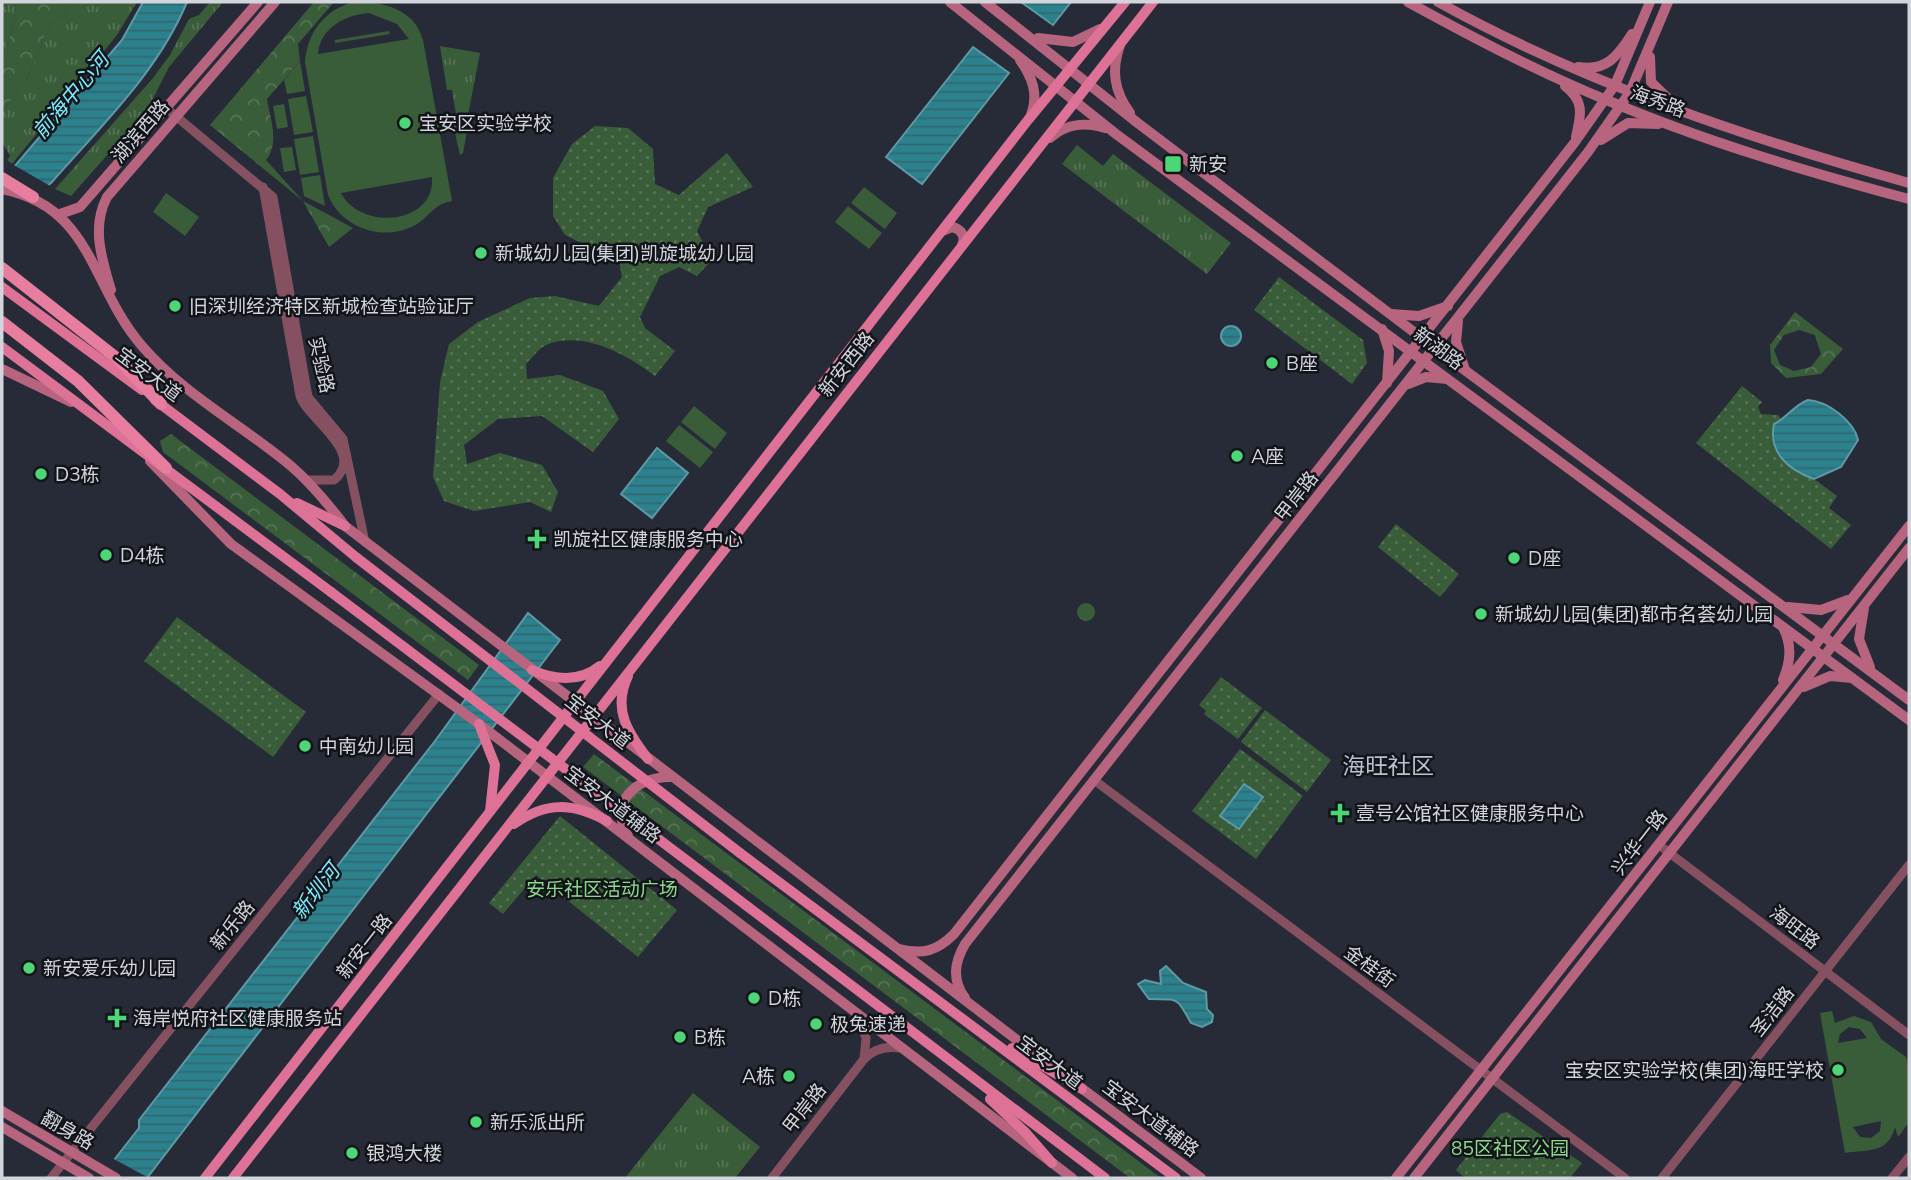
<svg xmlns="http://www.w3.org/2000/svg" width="1911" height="1180" viewBox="0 0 1911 1180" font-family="Mulish,'Noto Sans SC',sans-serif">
<defs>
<pattern id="grass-tufts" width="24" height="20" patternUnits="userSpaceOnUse" patternTransform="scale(1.75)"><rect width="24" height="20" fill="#3a5d39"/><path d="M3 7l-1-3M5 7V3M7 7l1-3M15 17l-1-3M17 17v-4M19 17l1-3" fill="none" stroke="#567355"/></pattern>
<pattern id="forest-crowns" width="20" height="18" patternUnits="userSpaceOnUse" patternTransform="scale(1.75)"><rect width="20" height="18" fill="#3a5d39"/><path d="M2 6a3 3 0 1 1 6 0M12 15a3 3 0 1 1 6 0" fill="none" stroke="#567355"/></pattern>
<pattern id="park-dots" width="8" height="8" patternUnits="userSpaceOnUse" patternTransform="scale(1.75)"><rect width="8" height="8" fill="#3a5d39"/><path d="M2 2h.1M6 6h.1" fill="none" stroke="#567355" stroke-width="1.8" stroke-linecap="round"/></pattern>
<pattern id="water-rules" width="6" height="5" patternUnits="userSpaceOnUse" patternTransform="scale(1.75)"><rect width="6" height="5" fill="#2b818d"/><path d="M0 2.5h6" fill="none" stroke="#33676f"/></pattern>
</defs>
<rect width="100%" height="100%" fill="#272b37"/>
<g fill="url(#grass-tufts)">
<path d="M2,2H16L14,23L2,60Z"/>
<path d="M71,2H137L117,35L12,164L7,160L10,156L2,142V113L27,79L50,25L65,13Z"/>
<path d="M210,2H223L169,67L147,110L71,196L55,189L153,78L170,55L189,19L199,15Z"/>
<path d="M440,46L480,53L467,120L460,116L452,117L456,114L452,90H447Z"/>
<path d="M452,120H460L468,126L463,153L460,155Z"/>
<path d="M1077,145L1103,166L1113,154L1231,243L1207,274L1062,164Z"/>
<circle cx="1086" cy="612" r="9"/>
<path d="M693,1093L760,1147L735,1178H625Z"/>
</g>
<g fill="url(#forest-crowns)" fill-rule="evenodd">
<path d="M16,2H71L65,13L50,25L27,79L2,113V60L14,23Z"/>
<path d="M314,2H334L298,44L300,61L267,99C270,119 280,142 266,160L303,201L353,228L329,247L303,201L210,125Z"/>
<path d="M1795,312L1843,349L1821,374L1786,378L1771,363L1770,345ZM1799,330L1815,335L1821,354L1811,367L1794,371L1780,365L1774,350L1784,335Z"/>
<path d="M171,434L479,665L468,680L163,452L160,441Z"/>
<path d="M594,754L1161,1178H1130L583,767Z"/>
</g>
<g fill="url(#park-dots)">
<path d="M595,126L628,128L653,149L655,184L679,195L727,153L753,187L708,207L697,231L712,260L697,276L679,267L660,276L640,317L645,328L675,351L655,376C626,354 583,330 546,345C539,348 532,358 526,364L527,379L560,375L603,391L619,419L593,452L542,416L498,419L464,445L467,464L500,453L542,465L558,492L551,512L530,502L474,511L444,501L433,477L440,382L449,344L478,322L530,298L555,296L599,306L622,277L619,261L565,235L553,216V178L572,144Z"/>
<path d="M1279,277L1363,340L1367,363L1352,384L1254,310Z"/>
<path d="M1742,386L1762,402L1758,407L1761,414L1778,415L1782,421L1774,424L1773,430L1786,464L1814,479L1837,496L1829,508L1851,525L1831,549L1696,443Z"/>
<path d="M1396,524L1459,574L1440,597L1378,547Z"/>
<path d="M177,617L306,712L273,757L144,661Z"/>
<path d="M1221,677L1262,708L1238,739L1204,714L1206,711L1199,705Z"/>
<path d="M1265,710L1331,760L1307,792L1241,742Z"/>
<path d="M1240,749L1303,796L1256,859L1192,811Z"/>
<path d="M560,816L677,910L638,957L536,875L503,914L489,903Z"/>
<path d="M1507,1112L1582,1163L1570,1178H1465L1456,1170L1500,1114Z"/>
</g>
<g fill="#3a5d39" fill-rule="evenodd">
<path d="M354,2C383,2 414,8 423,40L452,201C434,204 431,215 417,224C385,243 342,229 328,195L305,62C307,33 325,9 354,2ZM369,13L397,24L409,39L318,54C320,28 345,15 369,13ZM432,177C436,225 360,231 341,193Z"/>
<path d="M389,31L390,34L335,43V40Z"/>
<path d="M300,61L305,91L287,94L284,80Z"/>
<path d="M306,96L313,132L294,135L288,99Z"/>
<path d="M284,104L288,127L277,129L273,106Z"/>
<path d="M313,136L319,172L300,175L294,139Z"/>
<path d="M292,147L296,170L284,172L280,148Z"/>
<path d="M320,175L325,206L304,196L301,178Z"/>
<path d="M864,187L897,213L885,229L851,203Z"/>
<path d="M166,193L199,217L185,236L153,212Z"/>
<path d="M848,206L882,233L869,249L835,222Z"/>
<path d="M694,406L727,433L715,449L681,422Z"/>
<path d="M679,425L713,452L700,468L666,441Z"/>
<path d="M1832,1011L1835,1023L1854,1016L1871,1022L1881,1039L1906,1057L1909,1067V1122L1898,1137L1895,1127C1888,1155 1866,1149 1845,1153L1820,1013ZM1849,1027L1860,1029L1867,1038L1838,1043L1840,1034ZM1881,1121L1880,1131L1871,1138L1860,1137L1853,1127Z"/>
</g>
<g fill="url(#water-rules)" stroke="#5d9aa5" stroke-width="2">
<path d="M143,2H187C158,72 100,127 51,183L37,194L2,181L122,40Z"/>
<path d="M1021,2H1071L1053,25Z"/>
<path d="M973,47L1009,73L922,184L886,157Z"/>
<circle cx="1231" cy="336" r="10"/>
<path d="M1808,400C1827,401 1854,421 1858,440L1841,467L1814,479C1789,470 1768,453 1774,424C1787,418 1794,405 1808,400Z"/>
<path d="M657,448L688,473L652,518L621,494Z"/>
<path d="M528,613L560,640L147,1178H100L139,1128V1120L435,741Z"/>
<path d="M1244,784L1263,797L1239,829L1220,816Z"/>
<path d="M1166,966L1183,983L1206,992L1207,1009L1213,1015L1212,1022L1202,1027L1191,1023C1176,995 1178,1000 1149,999L1138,984L1145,980L1161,984L1160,971Z"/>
</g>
<g fill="#272b37">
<path d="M12,164L52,187L40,197L3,240L2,176Z"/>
<path d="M112,1158L147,1177L97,1178Z"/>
</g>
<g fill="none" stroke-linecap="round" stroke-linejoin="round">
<g stroke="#855161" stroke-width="9">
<path d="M166,108L273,197L308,397L343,439L365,542"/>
<path d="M263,187L300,396C308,420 367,453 334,480H306"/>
<path d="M1094,780L1625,1178"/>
<path d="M1659,845L1909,1035"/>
<path d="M857,1014L866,1038L864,1059"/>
<path d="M51,1178L439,694"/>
<path d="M772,1178L864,1059C875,1048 888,1045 904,1049"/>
<path d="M1662,1178L1909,865"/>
<path d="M1892,1178L1909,1157"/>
</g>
<g stroke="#b7647f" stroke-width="10">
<path d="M950,2L1116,134L1909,720"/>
<path d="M985,2L1139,124L1435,348L1909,700"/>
<path d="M1408,2C1474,38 1540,73 1609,101C1706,142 1808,172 1909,199"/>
<path d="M1438,2C1586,84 1747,138 1909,183"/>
<path d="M1038,38L1073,42L1100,29"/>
<path d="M1120,45C1111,70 1114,91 1130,113"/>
<path d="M1650,57L1651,82L1674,104"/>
<path d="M1020,60C1032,77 1039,94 1031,115"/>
<path d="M1578,67C1606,72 1618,56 1632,34"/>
<path d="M1565,86C1585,101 1581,115 1576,137"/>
<path d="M1050,138C1067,123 1085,122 1105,128"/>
<path d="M1601,140L1628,123L1658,124"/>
<path d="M2,189C93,207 90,286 142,346C184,395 242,425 291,466C312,484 329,505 345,526L1055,1069"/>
<path d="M60,214L80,207L258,2"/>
<path d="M942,231L952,227C961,229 966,236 962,245"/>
<path d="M111,290C102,260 91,227 107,197L275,2"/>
<path d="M1391,314L1419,316L1448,306"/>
<path d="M1458,321L1456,342L1465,370"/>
<path d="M1382,329L1389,351L1387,383"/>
<path d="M2,369L71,402"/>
<path d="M1408,384L1426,377L1447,379"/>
<path d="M150,461L231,544L479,724L1072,1178"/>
<path d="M1788,607L1821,610L1848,600"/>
<path d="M1864,608L1859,639L1870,667"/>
<path d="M1783,627C1792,645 1791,661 1783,680"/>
<path d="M1804,687L1830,676L1852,678"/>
<path d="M628,836C608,802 636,777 670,777"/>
<path d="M899,949C923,955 937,951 954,934L1575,142L1615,85L1650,2"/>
<path d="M965,998C952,980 954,963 965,944L1588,152L1630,92L1668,2"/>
<path d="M1076,1084L1201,1178"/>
<path d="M2,1111L116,1178"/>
<path d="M2,1127L89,1178"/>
<path d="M1396,1178L1909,526"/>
<path d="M1414,1178L1909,548"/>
</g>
<g stroke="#dd7296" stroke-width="10">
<path d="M2,287L142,390"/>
<path d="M2,347L331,592"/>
<path d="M155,400L280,494L357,558"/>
<path d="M297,503L345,526"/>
<path d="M532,670C555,680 579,683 600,666"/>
<path d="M628,676C612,709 628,733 648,759"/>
<path d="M479,724L495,765L490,811"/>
<path d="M514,824C547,801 573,803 607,821"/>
<path d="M740,853L1176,1178"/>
<path d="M718,884L1105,1178"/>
<path d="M1012,1048L1082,1089"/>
<path d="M990,1099L1026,1133L1052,1163"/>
<path d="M205,1178L1028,120L1125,2"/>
<path d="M233,1178L1153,2"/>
</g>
<g stroke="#e77ea0" stroke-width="12">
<path d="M2,178L33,197"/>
<path d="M2,268L119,360L161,404"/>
<path d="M2,322L78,381L166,468"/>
</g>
<g stroke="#dd7296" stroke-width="10">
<path d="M357,558L740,853"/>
<path d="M331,592L718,884"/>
</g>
</g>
<g fill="#4cd676" stroke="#121419" stroke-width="2.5">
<circle cx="405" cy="123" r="7"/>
<rect x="1164" y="155" width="18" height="18" rx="3.5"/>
<circle cx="481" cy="253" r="7"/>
<circle cx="175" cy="306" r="7"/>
<circle cx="1272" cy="363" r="7"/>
<circle cx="1237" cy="456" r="7"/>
<circle cx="41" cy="474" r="7"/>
<path d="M533.5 528.5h7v7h7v7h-7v7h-7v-7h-7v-7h7z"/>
<circle cx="106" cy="555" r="7"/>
<circle cx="1514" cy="558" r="7"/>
<circle cx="1481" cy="614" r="7"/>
<circle cx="305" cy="746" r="7"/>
<path d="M1336.5 802.5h7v7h7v7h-7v7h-7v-7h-7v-7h7z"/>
<circle cx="29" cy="968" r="7"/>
<circle cx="754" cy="998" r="7"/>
<path d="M113.5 1007.5h7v7h7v7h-7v7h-7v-7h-7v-7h7z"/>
<circle cx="816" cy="1024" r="7"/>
<circle cx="680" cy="1037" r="7"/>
<circle cx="1838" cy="1070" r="7"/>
<circle cx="789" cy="1076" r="7"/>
<circle cx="476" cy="1122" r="7"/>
<circle cx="352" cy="1153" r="7"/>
</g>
<g text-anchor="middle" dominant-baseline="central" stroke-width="5" stroke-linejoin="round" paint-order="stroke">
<g font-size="19" fill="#d2d5dc" stroke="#121419">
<text transform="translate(1658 101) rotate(20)">海秀路</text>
<text transform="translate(140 131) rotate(-49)">湖滨西路</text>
<text transform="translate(1439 348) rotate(37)">新湖路</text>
<text transform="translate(846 364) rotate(-52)">新安西路</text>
<text transform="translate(322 365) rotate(77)">实验路</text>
<text transform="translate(149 374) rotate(37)">宝安大道</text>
<text transform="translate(1296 496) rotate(-52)">甲岸路</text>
<text transform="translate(598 721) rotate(38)">宝安大道</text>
<text transform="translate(613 804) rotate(37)">宝安大道辅路</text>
<text transform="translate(1639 842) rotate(-52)">兴华一路</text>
<text transform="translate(232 925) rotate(-51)">新乐路</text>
<text transform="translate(1795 927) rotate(38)">海旺路</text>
<text transform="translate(364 946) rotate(-52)">新安一路</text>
<text transform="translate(1370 966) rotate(36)">金桂街</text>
<text transform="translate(1772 1011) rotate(-52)">圣洁路</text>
<text transform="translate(1050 1062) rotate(37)">宝安大道</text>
<text transform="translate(804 1108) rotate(-52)">甲岸路</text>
<text transform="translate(1151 1118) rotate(37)">宝安大道辅路</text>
<text transform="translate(68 1130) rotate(30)">翻身路</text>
</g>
<g font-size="19" fill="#d2d5dc" stroke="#121419" text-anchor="start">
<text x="419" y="123">宝安区实验学校</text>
<text x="1189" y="164">新安</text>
<text x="495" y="253">新城幼儿园(集团)凯旋城幼儿园</text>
<text x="189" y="306">旧深圳经济特区新城检查站验证厅</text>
<text x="1286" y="363">B座</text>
<text x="1251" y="456">A座</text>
<text x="55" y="474">D3栋</text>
<text x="553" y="539">凯旋社区健康服务中心</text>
<text x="120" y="555">D4栋</text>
<text x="1528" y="558">D座</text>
<text x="1495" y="614">新城幼儿园(集团)都市名荟幼儿园</text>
<text x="319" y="746">中南幼儿园</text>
<text x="1356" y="813">壹号公馆社区健康服务中心</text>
<text x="43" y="968">新安爱乐幼儿园</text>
<text x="768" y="998">D栋</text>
<text x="133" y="1018">海岸悦府社区健康服务站</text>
<text x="830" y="1024">极兔速递</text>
<text x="694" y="1037">B栋</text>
<text x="1824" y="1070" text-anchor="end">宝安区实验学校(集团)海旺学校</text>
<text x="775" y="1076" text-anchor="end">A栋</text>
<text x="490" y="1122">新乐派出所</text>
<text x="366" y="1153">银鸿大楼</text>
</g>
<g font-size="19" fill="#8cd98a" stroke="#121419">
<text x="602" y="889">安乐社区活动广场</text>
<text x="1510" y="1148">85区社区公园</text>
</g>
<g font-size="21" font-style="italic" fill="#79ebfb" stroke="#121419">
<text transform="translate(70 95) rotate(-50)">前海中心河</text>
<text transform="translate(315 891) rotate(-52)">新圳河</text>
</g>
<g font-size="23" fill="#bbc0d0" stroke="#121419">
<text x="1388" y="765">海旺社区</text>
</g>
</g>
<rect width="1911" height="1180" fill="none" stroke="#d2d5dc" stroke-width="7"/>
</svg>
